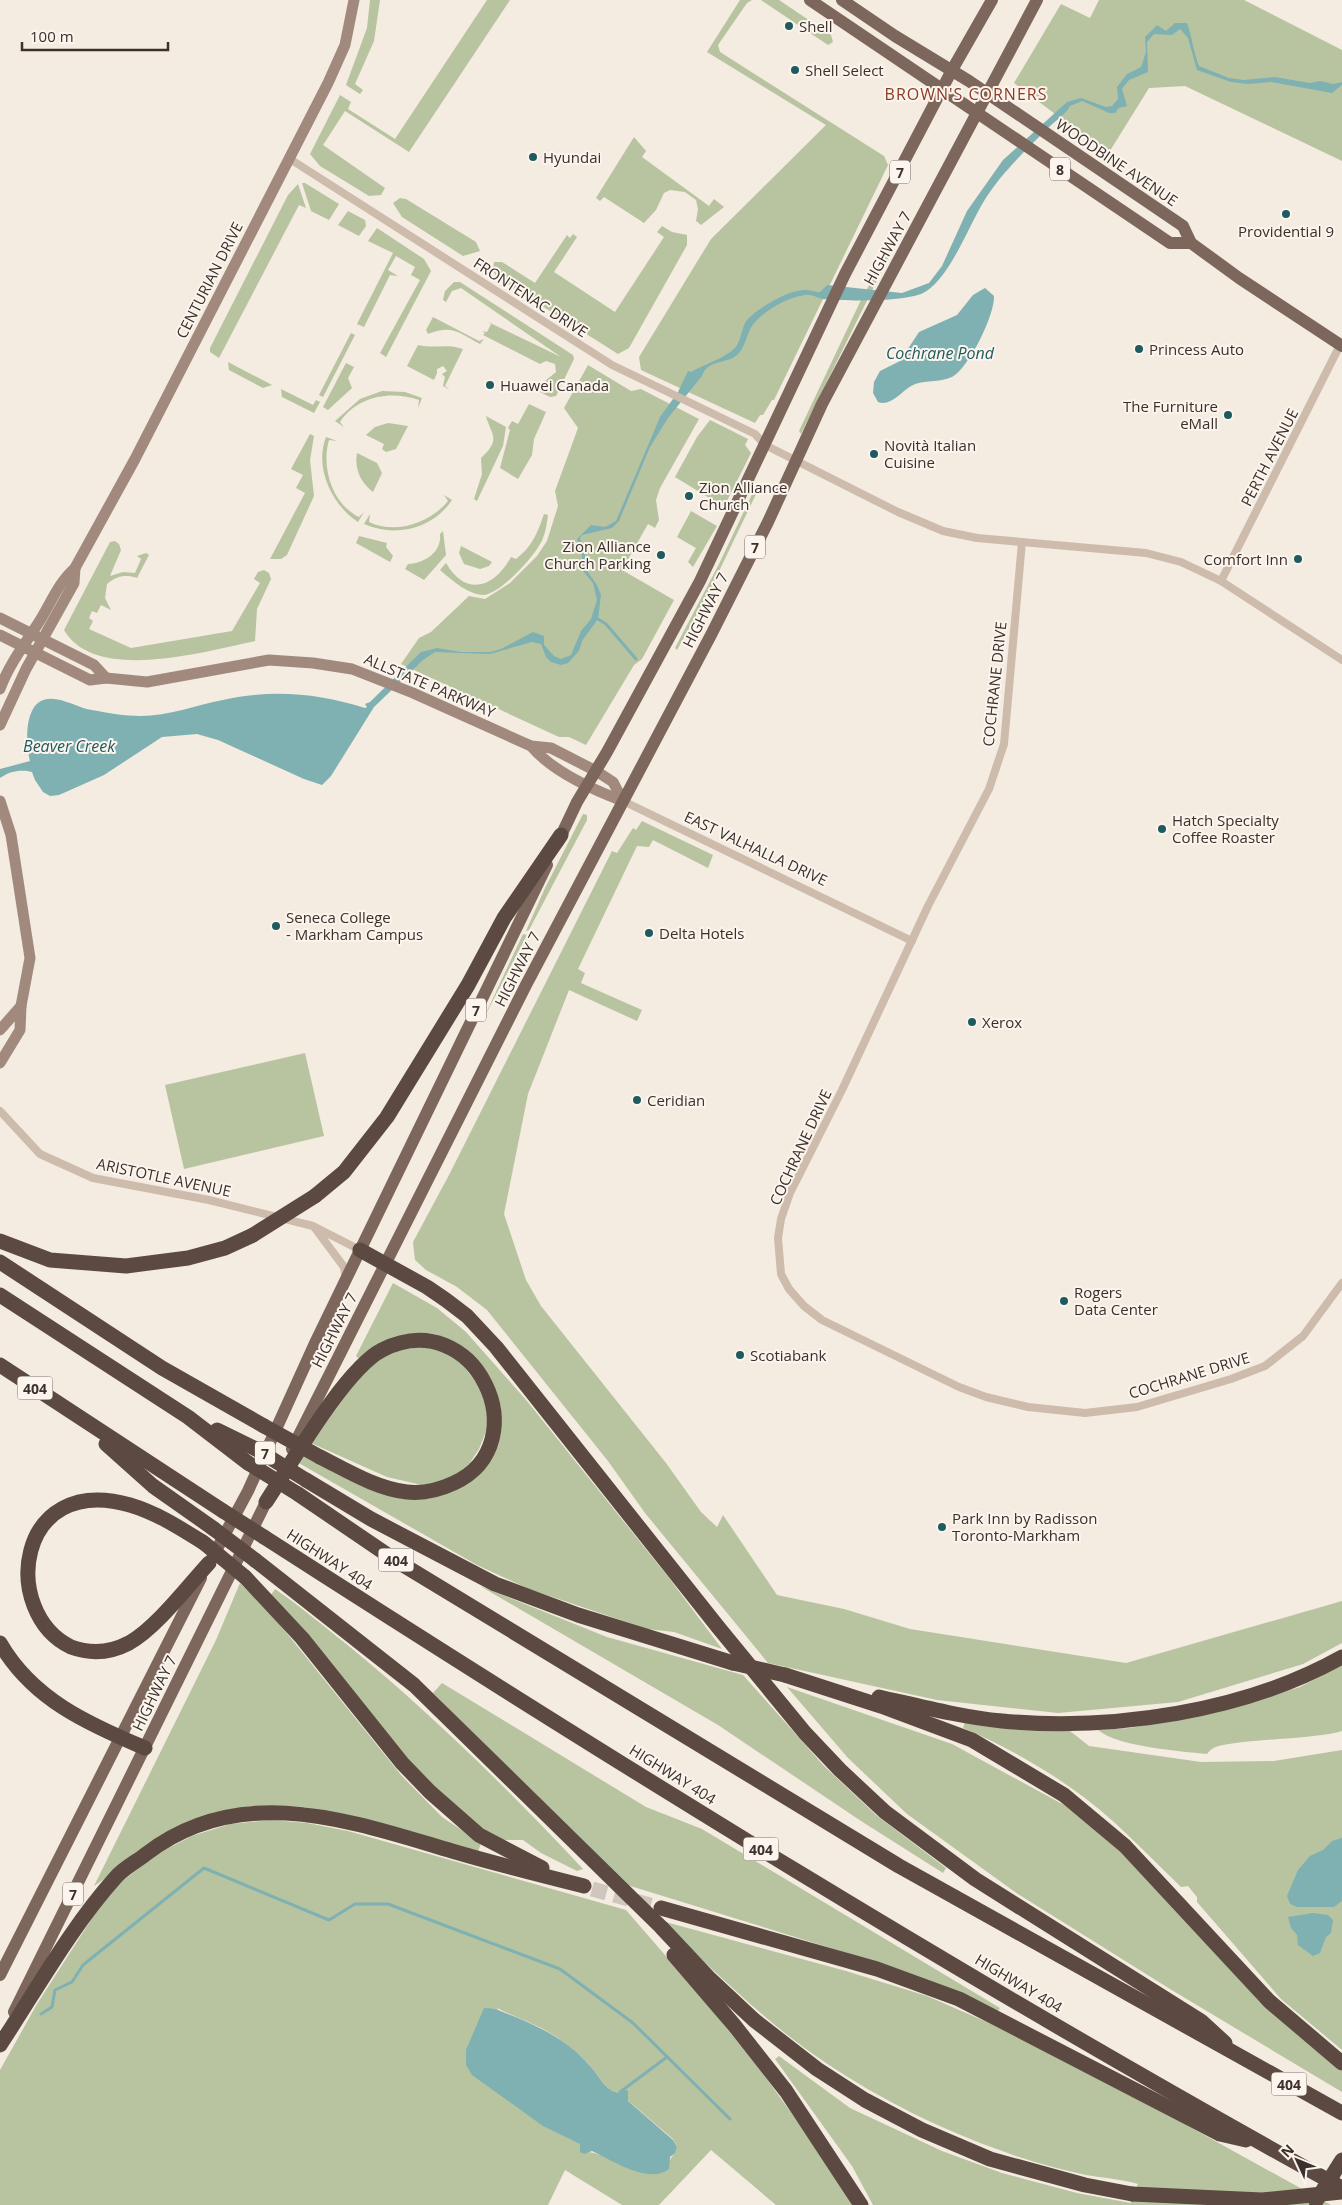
<svg xmlns="http://www.w3.org/2000/svg" width="1342" height="2205" viewBox="0 0 1342 2205" font-family="'Open Sans',sans-serif">
<rect width="100%" height="100%" fill="#f4ebe1"/>
<g fill="#b8c4a0" fill-rule="evenodd">
<path d="M370,0H380L374,41L355,84L363,90L360,94L346,85L367,28Z"/>
<path d="M487,0H510L409,152L345,111L323,145L385,188L381,195L369,196L320,166L310,154L340,95L351,102L348,109L395,139Z"/>
<path d="M740,0H752L747,3L718,45L720,52L884,156L888,165L774,400H772L763,415H760L755,423L641,370L639,357L711,239L826,125L707,52Z"/>
<path d="M761,0H779L831,35L833,42L828,45Z"/>
<path d="M1099,0H1244L1342,50V161L1185,86L1149,88L1108,154L1014,83L1061,4L1090,18Z"/>
<path d="M634,137L646,151L642,157L709,206L714,199L724,207L701,225L696,221L698,209L696,200L685,192L670,190L664,193L656,210L644,223L604,197L600,201L596,198Z"/>
<path d="M302,183H305L339,204L329,220L311,211Z"/>
<path d="M298,184L306,208L299,205L219,358L210,352V348L288,195Z"/>
<path d="M400,198L406,199L476,242L480,251L463,256L402,217L393,203Z"/>
<path d="M348,211L365,220L366,226L359,236L338,225Z"/>
<path d="M662,226L672,232L687,235V245L629,348L618,354L496,277L493,269L494,262H502L535,283L567,235L570,238L573,234L577,237L554,272L615,312L664,237L657,232Z"/>
<path d="M377,228L424,259L431,271L386,357L380,353L420,280L411,275L415,267L396,256L388,270L398,276L390,275L364,327L357,324L393,253L368,241Z"/>
<path d="M894,239L896,242L801,434L799,431L861,300Z"/>
<path d="M454,282H460L573,355L574,359L556,396L550,397L540,392L545,381L556,372L555,364L546,361L540,364L483,335L485,333L482,331L487,332L491,324L488,322L561,357L461,288L452,291L446,302L443,300L445,291Z"/>
<path d="M433,317L479,341L484,339L480,344C459,333 453,324 428,334L426,330Z"/>
<path d="M351,333L355,335L323,397L319,395Z"/>
<path d="M418,345C435,349 446,343 463,349L445,386L450,390L443,386L445,377L442,374L447,371L443,366L437,369V373L434,380L407,366Z"/>
<path d="M228,362L272,385L263,388L229,370Z"/>
<path d="M346,363L354,367L348,378L352,388L328,410L323,407Z"/>
<path d="M588,365L631,391L641,389L699,419L660,488L656,500L659,520L655,528L648,524L622,570L674,600L642,659L634,665L586,745L569,737H559L401,664L419,638L431,632L469,596L485,599L510,583L537,556L547,541L558,506L555,491L578,428L564,408Z"/>
<path d="M281,389L313,405L316,400L320,402L314,413L282,397Z"/>
<path d="M382,391L405,392L422,398L418,408L419,400C391,390 357,396 340,422L344,427L335,421L360,399Z"/>
<path d="M529,404L546,412L534,439L532,455L518,479L500,468L510,430L508,428L512,421L518,424Z"/>
<path d="M486,416L506,427L503,446L477,501L474,499L482,474L481,458C502,439 491,435 486,416Z"/>
<path d="M710,420L748,439L745,445L751,453L724,507L675,477L697,437Z"/>
<path d="M388,423L408,426L396,449L386,452L382,449L384,444L366,435L375,427Z"/>
<path d="M310,434L314,436L310,460L314,496L287,555L281,559H270L305,493L296,488L303,475L291,469Z"/>
<path d="M326,437L337,441L329,440C321,467 332,504 359,517L364,512L358,522C332,505 314,468 326,437Z"/>
<path d="M357,453L377,463L382,473L373,492C361,483 354,469 357,453Z"/>
<path d="M756,486L759,488L709,592L677,650L675,648L719,564Z"/>
<path d="M444,495L452,500C433,529 395,538 364,524L370,514L369,522C396,535 430,523 448,501Z"/>
<path d="M691,511L717,526L693,567L688,562L696,548L677,537Z"/>
<path d="M544,514L548,515C547,522 546,531 543,538C538,553 500,595 483,595C467,594 452,580 440,570L446,563C466,598 495,587 511,557L516,559C532,547 538,532 544,514Z"/>
<path d="M443,531L446,555L424,580L405,569L408,564C425,563 442,552 440,534Z"/>
<path d="M359,536L387,543L386,547L393,556L390,562L356,543Z"/>
<path d="M115,541L119,544L121,550L110,576L123,572L135,573L141,559L137,556L146,553L149,555L137,578C125,574 117,576 107,584L105,598L111,610L101,605L97,613L92,611L89,618L93,621L89,629L131,648L232,631L260,583L254,579L258,572L264,570L269,573L271,579L257,609L255,641C207,651 95,684 64,630L110,542Z"/>
<path d="M461,546L492,562L489,566L480,569L464,564L459,553Z"/>
<path d="M583,814L587,815V820L529,930L526,931L545,888Z"/>
<path d="M642,821L713,855L708,868L653,840L649,847L637,846L578,969L585,973L581,983L642,1010L637,1021L569,990L528,1094L504,1214L526,1280L541,1306L666,1463L701,1512L717,1527L723,1515L777,1595L844,1609L910,1629L1126,1663L1342,1601V1643L1303,1664L1178,1702L1058,1713L937,1700L768,1663L645,1513L608,1461L487,1310L457,1287L426,1270L415,1260L413,1242L449,1175L612,851L617,853L633,828L636,830Z"/>
<path d="M523,934L527,935L487,1012V1011Z"/>
<path d="M305,1053L324,1136L184,1169L165,1085Z"/>
<path d="M393,1283L437,1308L466,1332L527,1401L669,1578L722,1649L674,1632L647,1629L529,1589L477,1565L297,1462L302,1452L426,1499L456,1490L475,1476L500,1412L491,1379L468,1350L455,1343L415,1335L391,1339L360,1360L356,1356Z"/>
<path d="M425,1347L448,1353L459,1360L484,1393L488,1413L487,1429L479,1449L469,1464L454,1477L426,1486L387,1477L311,1443C329,1412 353,1376 383,1356C395,1349 411,1348 425,1347Z"/>
<path d="M240,1583L277,1621L401,1775L442,1817L481,1843L478,1852L305,1807L250,1806L190,1821L94,1886L216,1640Z"/>
<path d="M480,1586L607,1637L743,1675L824,1766L876,1815L946,1868L943,1873L861,1821L718,1725Z"/>
<path d="M275,1589C300,1606 322,1625 345,1643C430,1712 508,1789 583,1869L577,1871L541,1853L523,1840H500L459,1813L412,1767L271,1595Z"/>
<path d="M1342,1665V1731L1339,1732C1301,1740 1262,1738 1223,1745C1217,1746 1211,1748 1207,1754C1180,1751 1118,1747 1098,1730L1130,1728L1217,1712L1300,1687Z"/>
<path d="M442,1683L646,1807L702,1829L1000,2008L997,2013L879,1963L624,1884L433,1693Z"/>
<path d="M787,1687L952,1744L1064,1805L1126,1856L1259,2001L1342,2071V2092L1170,1989L1015,1892L907,1814L848,1758Z"/>
<path d="M965,1722L993,1727L1070,1731L1089,1746L1201,1762L1274,1761L1342,1750V2050L1281,1999L1197,1902V1897L1188,1886L1181,1887C1159,1866 1138,1844 1115,1823C1072,1784 1017,1751 963,1728Z"/>
<path d="M271,1820L307,1823L348,1831L626,1910L704,2000L761,2071L829,2165L852,2205H776L711,2150L659,2205H622L565,2170L548,2205H0V2070L37,2004L98,1909L121,1882L159,1853L192,1836L230,1824ZM497,2008C522,2021 547,2027 568,2046C576,2053 585,2059 591,2067C600,2077 604,2090 619,2093L673,2139L677,2147C674,2156 666,2164 661,2172C632,2181 609,2149 580,2152V2144Z"/>
<path d="M662,1921L846,1971L927,1996L989,2023L1170,2116L1331,2205H873L852,2166L775,2059L779,2056L850,2108L942,2151L1002,2173L1077,2193L1131,2203L1138,2184C1121,2179 1103,2178 1086,2175C1059,2169 1031,2162 1005,2152C942,2130 881,2100 826,2063C766,2023 714,1971 662,1921Z"/>
</g>
<g fill="#7fb0b2">
<path d="M1175,23H1187C1192,36 1193,51 1199,66L1229,78L1244,80L1275,77L1310,83L1320,81L1333,84L1342,82V85L1332,93L1271,82L1248,84L1231,82L1197,70L1188,38L1180,29L1172,35L1154,34L1147,42L1148,72L1129,80L1122,89L1127,106L1119,108L1115,113H1109L1082,101L1070,106C1066,114 1056,120 1049,127C1026,150 1001,173 984,201C969,225 948,283 921,294C898,302 848,301 823,299C817,298 812,294 805,295C789,297 767,309 756,321C746,331 747,345 738,354C728,365 708,358 702,376L668,418L650,447L619,521L612,528L582,535L580,538L585,556V568L597,585L601,595L598,619L582,641L579,651L568,663L561,665L551,662L546,657L541,644L532,642L490,654L435,652L423,660L374,707L331,776L322,785L304,779L218,740L197,734L162,737L104,775L59,795L50,796L43,792L35,780L32,772C22,769 9,771 0,778V769L30,761C26,745 24,710 41,701C56,693 77,708 92,710C108,713 125,716 141,716C168,716 197,705 223,700C271,689 318,693 365,708L367,707L365,704L370,702L421,652L437,648L461,652H490L501,649L533,632L544,636V645L554,656L561,659L571,655L581,631L591,619L597,600L593,583L582,570V554L577,539L591,525L605,527L616,521L660,417L678,392L688,371L691,372C705,364 725,358 735,348C741,341 741,331 745,323C753,310 790,289 805,290C810,290 815,292 820,292L827,285L902,293L929,283L942,266L967,211L1003,160L1067,102L1081,98L1106,107L1112,106L1118,99L1117,87L1127,74L1141,67L1146,52L1145,37L1157,25L1166,31Z"/>
<path d="M985,288L994,296C995,314 969,368 952,377C939,383 924,379 911,386C901,392 890,407 878,402L873,393L874,382L880,371L900,361L919,332L957,315L973,295Z"/>
<path d="M1342,1838V1901L1334,1907H1297L1290,1904L1287,1896L1298,1870L1310,1856L1323,1850L1332,1841Z"/>
<path d="M1313,1913L1328,1915L1333,1920L1331,1933L1326,1937L1320,1953L1313,1956L1298,1945L1297,1935L1291,1928L1288,1917Z"/>
<path d="M484,2008C496,2008 502,2012 513,2016C545,2029 568,2041 591,2067C600,2077 604,2090 619,2093L622,2089L628,2091V2101L673,2140L677,2147L675,2153L670,2157L669,2169C648,2185 612,2160 592,2151L584,2154L580,2152V2144L543,2126L472,2075L466,2065V2050Z"/>
</g>
<g fill="none" stroke-linecap="round" stroke-linejoin="round">
<g stroke="#7fb0b2" stroke-width="3">
<path d="M598,619L606,624L636,659"/>
<path d="M41,2014L52,2007L55,1990L72,1982L83,1965L204,1868L329,1920L355,1904H388L560,1969L633,2023L730,2119"/>
<path d="M620,2092L667,2057"/>
</g>
<path stroke="#cfc6bd" stroke-width="15" stroke-dasharray="15 8" stroke-linecap="butt" d="M592,1889L661,1908"/>
<g stroke="#cdbbac" stroke-width="8">
<path d="M290,159L612,365L755,434L765,445L898,512L943,531L977,538L1146,553L1181,562L1221,581L1342,660"/>
<path d="M1022,542L1004,744L989,789L928,906L842,1090L790,1193L781,1219L778,1238L781,1274L789,1289L804,1306L822,1320L959,1387L986,1397L1028,1407L1085,1413L1137,1407L1231,1379L1265,1366L1303,1336L1342,1283"/>
<path d="M1221,581L1340,345"/>
<path d="M623,801L912,941"/>
<path d="M0,1111L40,1154L93,1178L209,1200L313,1226L360,1250"/>
<path d="M315,1228L344,1267L346,1279"/>
</g>
<g stroke="#a18a7d" stroke-width="11">
<path d="M0,618L94,665L106,678"/>
<path d="M0,635L90,680L106,678L147,682L269,660L313,663L352,669L413,693L531,746L551,748L596,771L613,782L623,801"/>
<path d="M0,689C9,664 25,644 39,622C51,603 58,583 75,568L135,459L328,83L345,45L354,0"/>
<path d="M0,725L26,669L74,583L75,568"/>
<path d="M531,746C553,772 591,789 623,801"/>
<path d="M0,801L11,835L30,958L21,1006L20,1030L0,1063"/>
<path d="M0,1030L21,1006"/>
</g>
<g stroke="#7d675c" stroke-width="12">
<path d="M810,0L1170,243H1191"/>
<path d="M842,0L895,36L969,81L1183,226L1191,243L1239,278L1342,346"/>
<path d="M558,842L577,802L607,752L700,581L845,274L952,70L992,0"/>
<path d="M292,1449L526,985L712,633L768,522L822,404L1037,0"/>
<path d="M211,1560L248,1491L316,1341L547,865"/>
<path d="M0,1975L201,1578"/>
<path d="M14,2012L270,1494"/>
</g>
<g stroke="#5c4a42" stroke-width="15">
<path d="M315,1196L344,1172L387,1117L468,985L504,918L561,835"/>
<path d="M0,1241L50,1260L126,1266L188,1258L225,1248L253,1235"/>
<path d="M360,1250L427,1287L446,1300L467,1316L496,1347L718,1627L805,1733L840,1770L885,1812L975,1879L1201,2021L1225,2043"/>
<path d="M0,1262L162,1368L264,1426"/>
<path d="M0,1295L188,1417L248,1463"/>
<path d="M0,1365L223,1511"/>
<path d="M217,1430L256,1449"/>
<path d="M106,1444L153,1486L214,1529"/>
<path d="M306,1480L371,1519L495,1584L578,1615L733,1663"/>
<path d="M298,1494L395,1560L899,1866L1342,2113"/>
<path d="M266,1502C291,1464 345,1369 382,1350C475,1303 540,1443 454,1483C439,1490 425,1494 407,1492C377,1489 346,1470 320,1457"/>
<path d="M264,1537C617,1764 974,1985 1342,2188"/>
<path d="M204,1543C180,1528 157,1513 130,1505C15,1472 0,1613 71,1647C90,1654 110,1653 129,1643C156,1628 187,1587 209,1563"/>
<path d="M255,1560L414,1685L661,1927L708,1977L754,2020L817,2069L865,2100L922,2130L990,2159L1085,2185L1132,2194"/>
<path d="M245,1577L302,1638L402,1763L430,1792L479,1835L542,1868"/>
<path d="M0,1643C32,1699 88,1724 145,1748"/>
<path d="M785,1675L881,1706L972,1740L1064,1795L1125,1846L1269,2001L1342,2063"/>
<path d="M879,1697C919,1706 961,1717 1002,1721C1113,1731 1244,1712 1342,1657"/>
<path d="M661,1908L877,1969L959,1999L1220,2134L1246,2140"/>
<path d="M674,1955L734,2025L786,2091L861,2205"/>
<path d="M0,2045C37,1989 71,1927 116,1877C124,1868 136,1862 146,1854C241,1781 350,1821 452,1851C496,1864 540,1875 584,1886"/>
</g>
<g stroke="#5c4a42" stroke-width="15">
<path d="M253,1235L315,1196"/>
<path d="M264,1426L320,1457"/>
<path d="M256,1449L306,1480"/>
<path d="M248,1463L298,1494"/>
<path d="M223,1511L264,1537"/>
<path d="M214,1529L255,1560"/>
<path d="M204,1543L245,1577"/>
<path d="M733,1663L785,1675"/>
<path d="M1132,2194L1262,2200L1342,2192"/>
<path d="M1316,2201L1342,2160"/>
</g>
</g>
<g fill="#1f5a5e" stroke="#fbf5ee" stroke-width="2">
<circle cx="789" cy="26" r="5"/>
<circle cx="795" cy="70" r="5"/>
<circle cx="533" cy="157" r="5"/>
<circle cx="1286" cy="214" r="5"/>
<circle cx="1139" cy="349" r="5"/>
<circle cx="490" cy="385" r="5"/>
<circle cx="1228" cy="415" r="5"/>
<circle cx="874" cy="454" r="5"/>
<circle cx="689" cy="496" r="5"/>
<circle cx="661" cy="555" r="5"/>
<circle cx="1298" cy="559" r="5"/>
<circle cx="1162" cy="829" r="5"/>
<circle cx="276" cy="926" r="5"/>
<circle cx="649" cy="933" r="5"/>
<circle cx="972" cy="1022" r="5"/>
<circle cx="637" cy="1100" r="5"/>
<circle cx="1064" cy="1301" r="5"/>
<circle cx="740" cy="1355" r="5"/>
<circle cx="942" cy="1527" r="5"/>
</g>
<g text-anchor="middle" dominant-baseline="central" stroke-width="4" stroke-linejoin="round" paint-order="stroke">
<g fill="#fbf5ee" stroke="#756b66" stroke-width="1">
<rect x="1050" y="157.5" width="20" height="23" rx="4"/>
<rect x="890" y="160.5" width="20" height="23" rx="4"/>
<rect x="745" y="535.5" width="20" height="23" rx="4"/>
<rect x="466" y="998.5" width="20" height="23" rx="4"/>
<rect x="17.5" y="1376.5" width="35" height="23" rx="4"/>
<rect x="255" y="1441.5" width="20" height="23" rx="4"/>
<rect x="378.5" y="1548.5" width="35" height="23" rx="4"/>
<rect x="743.5" y="1837.5" width="35" height="23" rx="4"/>
<rect x="63" y="1882.5" width="20" height="23" rx="4"/>
<rect x="1271.5" y="2072.5" width="35" height="23" rx="4"/>
</g>
<g font-size="14" font-weight="bold" fill="#3b302b">
<text x="1060" y="169">8</text>
<text x="900" y="172">7</text>
<text x="755" y="547">7</text>
<text x="476" y="1010">7</text>
<text x="35" y="1388">404</text>
<text x="265" y="1453">7</text>
<text x="396" y="1560">404</text>
<text x="761" y="1849">404</text>
<text x="73" y="1894">7</text>
<text x="1289" y="2084">404</text>
</g>
<g font-size="15" fill="#3b302b" stroke="#fbf5ee" text-anchor="start">
<text x="799" y="26">Shell</text>
<text x="805" y="70">Shell Select</text>
<text x="543" y="157">Hyundai</text>
<text x="1286" y="231" text-anchor="middle">Providential 9</text>
<text x="1149" y="349">Princess Auto</text>
<text x="500" y="385">Huawei Canada</text>
<text x="1218" y="406" text-anchor="end">The Furniture<tspan x="1218" dy="17">eMall</tspan></text>
<text x="884" y="445">Novità Italian<tspan x="884" dy="17">Cuisine</tspan></text>
<text x="699" y="487">Zion Alliance<tspan x="699" dy="17">Church</tspan></text>
<text x="651" y="546" text-anchor="end">Zion Alliance<tspan x="651" dy="17">Church Parking</tspan></text>
<text x="1288" y="559" text-anchor="end">Comfort Inn</text>
<text x="1172" y="820">Hatch Specialty<tspan x="1172" dy="17">Coffee Roaster</tspan></text>
<text x="286" y="917">Seneca College<tspan x="286" dy="17">- Markham Campus</tspan></text>
<text x="659" y="933">Delta Hotels</text>
<text x="982" y="1022">Xerox</text>
<text x="647" y="1100">Ceridian</text>
<text x="1074" y="1292">Rogers<tspan x="1074" dy="17">Data Center</tspan></text>
<text x="750" y="1355">Scotiabank</text>
<text x="952" y="1518">Park Inn by Radisson<tspan x="952" dy="17">Toronto-Markham</tspan></text>
</g>
<g font-size="15" fill="#3b302b" stroke="#fbf5ee">
<text transform="translate(1117 162) rotate(34)">WOODBINE AVENUE</text>
<text transform="translate(887 248) rotate(-61)">HIGHWAY 7</text>
<text transform="translate(209 280) rotate(-63)">CENTURIAN DRIVE</text>
<text transform="translate(531 297) rotate(33)">FRONTENAC DRIVE</text>
<text transform="translate(1269 457) rotate(-63)">PERTH AVENUE</text>
<text transform="translate(705 610) rotate(-63)">HIGHWAY 7</text>
<text transform="translate(994 684) rotate(-84)">COCHRANE DRIVE</text>
<text transform="translate(430 685) rotate(23)">ALLSTATE PARKWAY</text>
<text transform="translate(756 848) rotate(25)">EAST VALHALLA DRIVE</text>
<text transform="translate(517 969) rotate(-63)">HIGHWAY 7</text>
<text transform="translate(800 1147) rotate(-65)">COCHRANE DRIVE</text>
<text transform="translate(164 1177) rotate(12)">ARISTOTLE AVENUE</text>
<text transform="translate(334 1330) rotate(-63)">HIGHWAY 7</text>
<text transform="translate(1189 1375) rotate(-17)">COCHRANE DRIVE</text>
<text transform="translate(330 1559) rotate(33)">HIGHWAY 404</text>
<text transform="translate(154 1693) rotate(-64)">HIGHWAY 7</text>
<text transform="translate(673 1774) rotate(32)">HIGHWAY 404</text>
<text transform="translate(1019 1983) rotate(31)">HIGHWAY 404</text>
</g>
<g font-size="16" letter-spacing="1" fill="#8c3b22" stroke="#fbf5ee">
<text x="966" y="94">BROWN'S CORNERS</text>
</g>
<g font-size="16" font-style="italic" fill="#1f5a5e" stroke="#fbf5ee">
<text x="940" y="353">Cochrane Pond</text>
<text x="69" y="746">Beaver Creek</text>
</g>
</g>
<g transform="translate(1297 2160) rotate(314)" stroke="#fbf5ee" stroke-width="4" paint-order="stroke">
<path d="M0-4L9 19L0 12L-9 19Z" fill="#3b302b"/>
<text y="-8" font-size="14" font-weight="bold" text-anchor="middle" fill="#3b302b">N</text>
</g>
<path d="M22 42v8h146v-8" fill="none" stroke="#3b302b" stroke-width="2.5"/>
<text x="30" y="42" font-size="15" fill="#3b302b" stroke="#fbf5ee" stroke-width="4" paint-order="stroke">100 m</text>
</svg>
